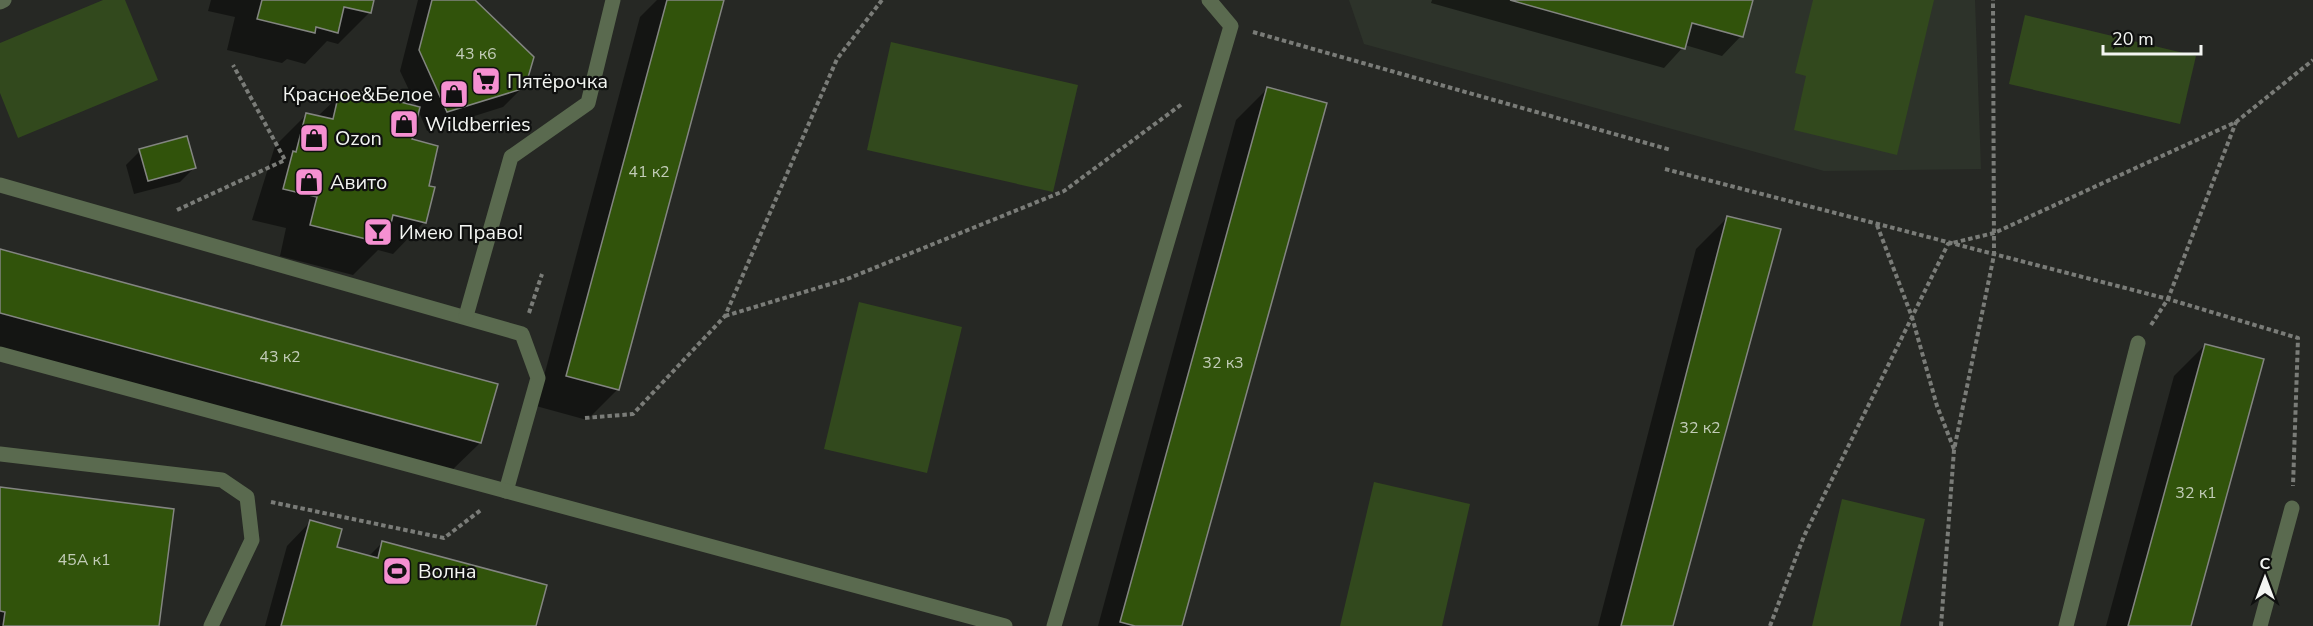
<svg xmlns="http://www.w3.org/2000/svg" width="2313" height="626" viewBox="0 0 2313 626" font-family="'Nunito Sans',sans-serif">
<rect width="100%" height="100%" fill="#262824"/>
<path fill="#2d332a" d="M1349,0H1975L1981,169L1824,171L1364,44Z"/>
<g fill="#32491d">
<path d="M103,0H125L158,80L18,138L0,93V43Z"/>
<path d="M1813,0H1934L1897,155L1794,130L1806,76L1795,73Z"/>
<path d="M2025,15L2196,56L2180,124L2009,84Z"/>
<path d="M891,42L1078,85L1053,192L867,150Z"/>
<path d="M859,302L962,327L927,473L824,449Z"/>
<path d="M1374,482L1470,504L1442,626H1340Z"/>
<path d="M1842,499L1925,519L1900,626H1812Z"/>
</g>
<g fill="#0007">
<path d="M211,0H373L370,12L338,44L327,41L305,64L287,59L282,63L227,50L235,17L208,11Z"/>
<path d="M418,0H473L523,87L503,107L427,131L418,110L410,140L427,187L424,222L393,254L378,250L353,275L280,256L286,228L252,220L275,146L307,114L317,117L340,95L358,99L363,94L417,107L400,71Z"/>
<path d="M657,0H722L618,389L587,420L536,406L640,17Z"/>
<path d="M1432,0H1751L1741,36L1722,56L1685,45L1664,68L1431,3Z"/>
<path d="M1267,89L1180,626H1098L1236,120Z"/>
<path d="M140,151L194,168L180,182L134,194L126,165Z"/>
<path d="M1728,217L1672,626H1598L1696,249Z"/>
<path d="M0,250L480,443L449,473L0,351Z"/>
<path d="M2205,345L2189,626H2106L2174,376Z"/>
<path d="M0,489L157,626H0Z"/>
<path d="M310,522L335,548L368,557L383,542L534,626H265L287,546Z"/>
</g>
<g fill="#31530b" stroke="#838581" stroke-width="1.5">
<path d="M262,0H374L371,13L344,7L338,33L316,27L315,33L257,19Z"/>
<path d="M432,0H475L534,57L525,88L447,112L419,50Z"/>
<path d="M667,0H724L619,390L566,376Z"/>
<path d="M1510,0H1753L1743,37L1692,23L1685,49Z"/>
<path d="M1267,87L1327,103L1182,626H1135L1120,622Z"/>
<path d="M362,92L420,107L412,139L438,146L429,186L435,187L426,223L393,215L386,244L310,225L317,197L283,189L293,151L296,152L306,113L333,119L339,93L361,98Z"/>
<path d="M187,136L196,168L148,181L139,149Z"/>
<path d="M1727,216L1781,229L1673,626H1621Z"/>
<path d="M0,249L498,384L481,443L0,313Z"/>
<path d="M2205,344L2264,359L2191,626H2128Z"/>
<path d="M0,487L174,509L159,626H3L5,612L0,611Z"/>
<path d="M310,520L342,529L337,547L378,558L382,541L547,585L536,626H281Z"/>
</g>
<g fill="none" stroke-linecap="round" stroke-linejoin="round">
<g stroke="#7a7c78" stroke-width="4" stroke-dasharray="4.5 3" stroke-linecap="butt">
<path d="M1253,32L1671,150"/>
<path d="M1665,169L2168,299L2298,338L2293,486"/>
<path d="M177,210L285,160L233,65"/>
<path d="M1877,225L1912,317L1937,406L1954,449"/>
<path d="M529,313L542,274"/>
<path d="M725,316L847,279L1064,191L1182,104"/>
<path d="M2151,325L2168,299L2236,122"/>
<path d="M585,418L633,414L725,316L837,59L882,0"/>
<path d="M271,502L444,538L481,510"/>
<path d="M1770,626L1804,536L1948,244L1994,233L2236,122L2313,60"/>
<path d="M1941,626L1954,450L1994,255L1993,0"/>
</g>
<g stroke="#5a6a4f" stroke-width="15">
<path d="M0,2L4,0"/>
<path d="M0,185L522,334L538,378L506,491"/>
<path d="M466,316L511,157L588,103L613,0"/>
<path d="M0,354L1005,626"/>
<path d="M0,454L222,480L247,497L252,540L211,626"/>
<path d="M1054,626L1231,26L1209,0"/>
<path d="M2066,626L2138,343"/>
<path d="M2260,626L2292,508"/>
</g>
</g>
<defs>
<g id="supermarket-square" transform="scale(1.5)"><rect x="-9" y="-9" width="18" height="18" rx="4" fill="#f590d1" stroke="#0f100f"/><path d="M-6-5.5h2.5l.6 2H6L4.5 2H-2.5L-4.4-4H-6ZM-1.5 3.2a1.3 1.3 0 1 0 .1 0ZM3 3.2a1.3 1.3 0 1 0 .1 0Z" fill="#111"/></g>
<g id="shop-square" transform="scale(1.5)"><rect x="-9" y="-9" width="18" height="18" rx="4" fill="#f590d1" stroke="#0f100f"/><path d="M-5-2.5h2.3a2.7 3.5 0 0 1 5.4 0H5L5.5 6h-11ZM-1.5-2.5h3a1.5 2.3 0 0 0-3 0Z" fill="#111"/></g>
<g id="bar-square" transform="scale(1.5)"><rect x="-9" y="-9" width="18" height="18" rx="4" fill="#f590d1" stroke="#0f100f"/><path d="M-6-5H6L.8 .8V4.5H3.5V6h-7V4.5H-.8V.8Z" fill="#111"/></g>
<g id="stadium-square" transform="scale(1.5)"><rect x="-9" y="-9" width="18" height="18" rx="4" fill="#f590d1" stroke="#0f100f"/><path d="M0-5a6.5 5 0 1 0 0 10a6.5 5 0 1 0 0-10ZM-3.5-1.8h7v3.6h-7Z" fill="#111"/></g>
</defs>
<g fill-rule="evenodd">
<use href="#supermarket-square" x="486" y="81"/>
<use href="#shop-square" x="454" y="94"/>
<use href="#shop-square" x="404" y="124"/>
<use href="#shop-square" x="314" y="138"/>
<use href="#shop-square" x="309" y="182"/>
<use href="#bar-square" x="378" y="232"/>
<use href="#stadium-square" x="397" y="571"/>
</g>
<g text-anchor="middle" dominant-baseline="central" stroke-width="4.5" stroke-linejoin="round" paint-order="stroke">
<g font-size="16" fill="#c2ccb8">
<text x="476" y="54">43 к6</text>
<text x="649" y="172">41 к2</text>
<text x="280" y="357">43 к2</text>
<text x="1223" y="363">32 к3</text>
<text x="1700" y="428">32 к2</text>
<text x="2196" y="493">32 к1</text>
<text x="84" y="560">45А к1</text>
</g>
<g font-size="20" fill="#f3f5f2" stroke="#0f100f" text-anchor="start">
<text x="507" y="81">Пятёрочка</text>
<text x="433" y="94" text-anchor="end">Красное&amp;Белое</text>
<text x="425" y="124">Wildberries</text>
<text x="335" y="138">Ozon</text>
<text x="330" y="182">Авито</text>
<text x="399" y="232">Имею Право!</text>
<text x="418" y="571">Волна</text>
</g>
</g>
<g transform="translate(2265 578)" stroke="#0f100f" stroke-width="4.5" paint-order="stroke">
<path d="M0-4.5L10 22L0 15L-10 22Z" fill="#f3f5f2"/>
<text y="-9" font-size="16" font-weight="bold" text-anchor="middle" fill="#f3f5f2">С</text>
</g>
<path d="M2103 45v9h98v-9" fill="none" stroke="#f3f5f2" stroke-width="3"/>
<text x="2112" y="45" font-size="18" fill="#f3f5f2" stroke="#0f100f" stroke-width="4.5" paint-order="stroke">20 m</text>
</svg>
